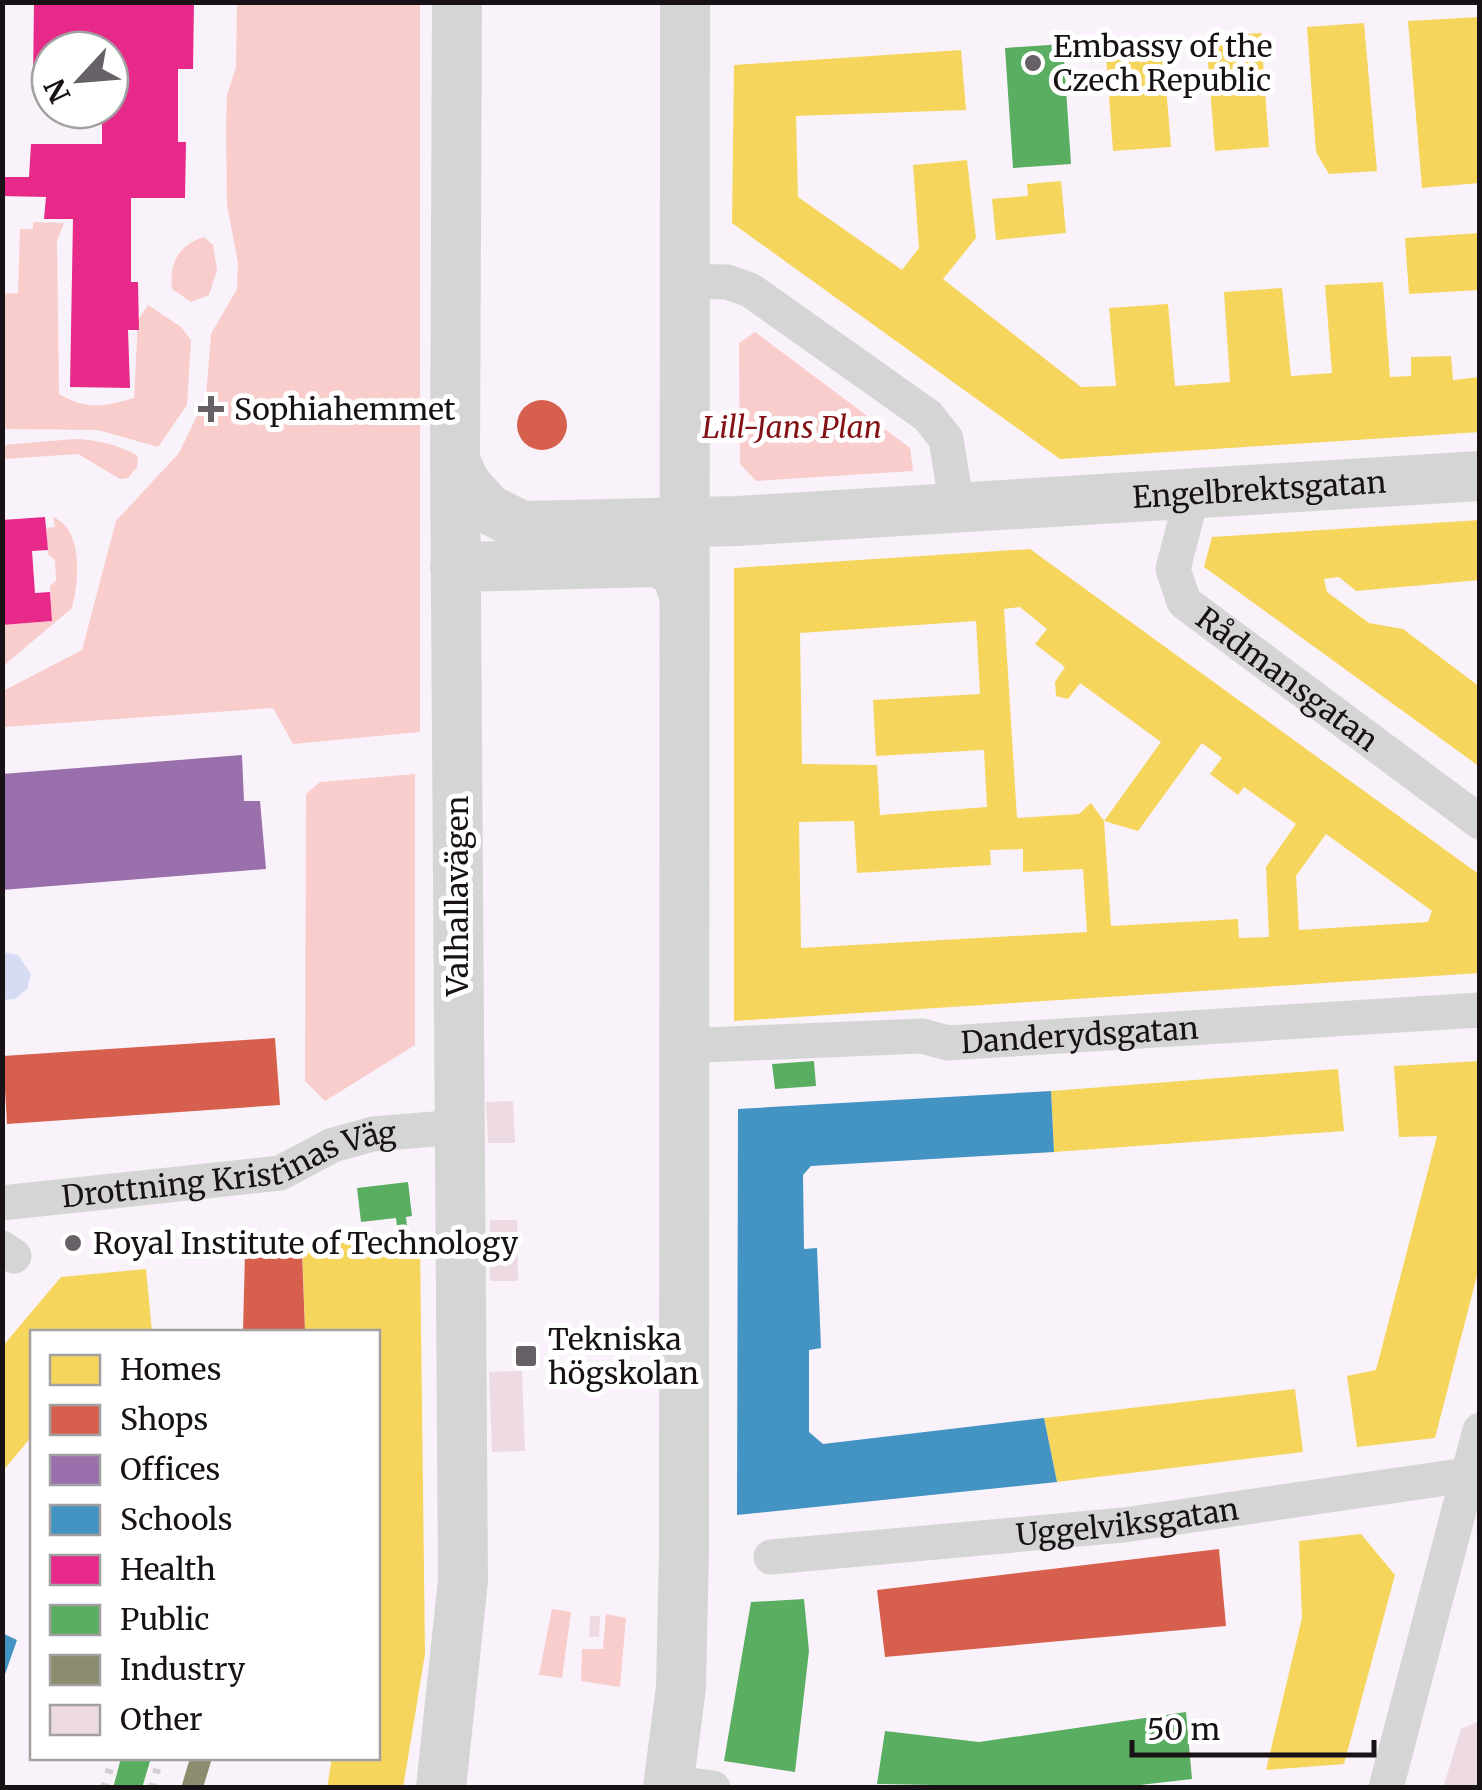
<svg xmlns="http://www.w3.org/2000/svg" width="1482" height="1790" viewBox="0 0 1482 1790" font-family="Merriweather,serif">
<rect width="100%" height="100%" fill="#faf2fa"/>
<g fill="#f8cdcc">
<path d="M237,3H420V732L293,744L273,708L3,727V691L82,650L116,521L179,453L206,397L211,334L237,289L238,263L227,205L226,128L227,95L236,67Z"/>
<path d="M33,222L64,223L57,241L59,394C87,410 103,407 134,398L138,320L148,305L181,327L191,340L187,405L158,447L98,430L3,429V294L18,293L20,229H33Z"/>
<path d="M204,237L213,245L217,270L209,295L191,302L172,289C169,264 178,245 204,237Z"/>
<path d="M755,332L910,448L913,471L756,481L740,464L739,343Z"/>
<path d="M75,439C99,440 116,444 138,456L137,467L128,478L120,479L78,454L3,459V445Z"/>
<path d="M53,517C84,530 79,582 72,608L3,666V625L52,621L50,586L56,581L55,560L48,554L46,528L55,527Z"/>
<path d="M415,774V1045L325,1101L305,1081L306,794L320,782Z"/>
<path d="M552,1609L571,1612L562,1678L539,1675Z"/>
<path d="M606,1614L626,1618L620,1687L581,1681L582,1649H603Z"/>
</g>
<path fill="#d6dcf4" d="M3,952L18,955L31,974L27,989L15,999L3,1000Z"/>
<g fill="#f6d55c" fill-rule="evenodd">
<path d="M1480,17V183L1422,188L1408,21Z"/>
<path d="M1364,23L1377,171L1329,174L1316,152L1307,27Z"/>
<path d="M1261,33L1269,147L1215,151L1206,37Z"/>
<path d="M1162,37L1171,147L1113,151L1105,42Z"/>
<path d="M961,50L966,110L796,116L798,197L902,270L919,248L913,165L967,160L976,238L943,279L1081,387L1116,386L1109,308L1168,304L1175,386L1230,382L1224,292L1282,288L1291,376L1332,373L1325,285L1383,282L1390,377L1411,376V357L1451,356L1453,380L1480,377V432L1060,459L732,223L734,65Z"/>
<path d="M1061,181L1066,233L996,240L992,199L1028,196L1027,184Z"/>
<path d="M1480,233V290L1409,294L1405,238Z"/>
<path d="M1480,520V580L1356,591L1339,577L1324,579L1327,592L1369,623L1403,629L1480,687V767L1204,567L1212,537Z"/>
<path d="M1030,549L1480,875V973L734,1021V568ZM1020,607L1047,629L1035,644L1065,667L1055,682L1056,696L1068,699L1080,683L1161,742L1104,821L1138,831L1202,743L1222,758L1210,774L1238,795L1244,787L1296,824L1266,867L1269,937L1239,938L1238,919L1111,926L1104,821L1091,803L1079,814L1017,818L1004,609ZM976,621L980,694L873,700L876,756L984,750L987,807L880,815L877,765L802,764L800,633ZM854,821L857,873L991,865L990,850L1023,849V872L1083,869L1087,932L801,948L799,822ZM1326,834L1432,911L1428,922L1299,930L1296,876Z"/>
<path d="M1480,1061V1264L1435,1438L1357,1447L1347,1376L1376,1370L1437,1136L1399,1137L1394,1066Z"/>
<path d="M1338,1069L1344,1131L1054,1152L1051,1091Z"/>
<path d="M382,1239V1246L420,1245L425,1654L403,1788H327L332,1758H378V1332L305,1331L302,1241Z"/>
<path d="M146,1269L152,1332H32V1436L2,1472V1347L61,1277Z"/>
<path d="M1295,1389L1303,1452L1057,1482L1044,1418Z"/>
<path d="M1361,1534L1395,1575L1344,1764L1266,1770L1302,1618L1299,1541Z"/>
</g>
<g fill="#d6604d">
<circle cx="542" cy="425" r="25"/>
<path d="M275,1038L280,1105L7,1124L3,1056Z"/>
<path d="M302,1251L305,1331L243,1332L245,1252Z"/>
<path d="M1219,1549L1226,1626L885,1657L877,1590Z"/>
</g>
<path fill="#9970ab" d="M242,755L244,801H260L266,869L2,890V774Z"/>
<g fill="#4393c3">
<path d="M1051,1091L1054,1152L811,1166L803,1175L804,1249L817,1248L821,1348L809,1350V1432L823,1444L1044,1418L1057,1482L737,1515L738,1109Z"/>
<path d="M2,1633L17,1640L3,1680H2Z"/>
</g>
<g fill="#e7298a">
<path d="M34,2H194L193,69H178V142H186L185,198H131V282H138L139,330H128L130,388L70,387L73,219H44L46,197L2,196V177H29L31,144H102V110H110V84H115L116,48L50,50V84L33,83Z"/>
<path d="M45,517L48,550L32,551L35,593L50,592L52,621L2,625V520Z"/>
</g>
<g fill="#5aae61">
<path d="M1063,44L1071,164L1013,168L1005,48Z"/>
<path d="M814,1061L816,1086L775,1089L772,1064Z"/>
<path d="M408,1182L412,1216L406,1217L407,1226L397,1227L396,1218L361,1222L357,1188Z"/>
<path d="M804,1599L809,1651L795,1772L724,1761L751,1602Z"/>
<path d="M1186,1712L1192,1779L1114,1788L877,1784L885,1731L979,1742Z"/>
<path d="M121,1758H151L142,1788H113Z"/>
</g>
<path fill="#8c8c6e" d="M190,1758H212L203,1788H181Z"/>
<g fill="#eddae3">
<path d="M513,1101L515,1143H488L486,1102Z"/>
<path d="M490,1220H517L518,1281H490Z"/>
<path d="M522,1371L525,1451L492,1452L489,1372Z"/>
<path d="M590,1616H600L599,1637H589Z"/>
<path d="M1480,1721V1788H1443L1461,1729Z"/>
</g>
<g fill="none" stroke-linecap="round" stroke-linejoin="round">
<g stroke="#d6d5d6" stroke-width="35">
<path d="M682,281L727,282L750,290L928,416L946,439L957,508"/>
<path id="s1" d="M1192,495L1173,569L1184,602L1480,822"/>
<path id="s2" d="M681,1046L922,1036L948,1043L1480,1010"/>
<path id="s3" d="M2,1203L280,1173L333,1145L373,1134L458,1127"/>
<path d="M2,1248L14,1256"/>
<path id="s4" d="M771,1557L1124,1525L1480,1473"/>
<path d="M669,1782L713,1788"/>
<path d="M1386,1788L1480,1430"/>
</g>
<g stroke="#d6d5d6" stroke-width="50">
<path id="s5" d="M455,461L466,484L488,509L522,526L737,521L1480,476"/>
<path d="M455,567L657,562L676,572L683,592"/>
<path d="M441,1788L463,1580L455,461L457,2"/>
<path d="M668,1788L681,1687L684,1550L685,2"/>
</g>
<g stroke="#d2d0d2" stroke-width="8" stroke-dasharray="5 10" stroke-linecap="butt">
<path d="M104,1788L113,1758"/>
<path d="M152,1788L160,1758"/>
</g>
</g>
<g fill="#676066" stroke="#fff" stroke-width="4">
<circle cx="1033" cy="63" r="10"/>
<path d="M206 394h10v10h10v10h-10v10h-10v-10h-10v-10h10z"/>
<circle cx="73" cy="1243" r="10"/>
<rect x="514" y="1344" width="24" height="24" rx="5"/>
</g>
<g text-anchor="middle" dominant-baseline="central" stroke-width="10" stroke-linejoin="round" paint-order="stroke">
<g font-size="30" fill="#181217" stroke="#fff" text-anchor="start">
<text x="1053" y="46">Embassy of the<tspan x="1053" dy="34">Czech Republic</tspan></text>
<text x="234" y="409">Sophiahemmet</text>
<text x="93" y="1243">Royal Institute of Technology</text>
<text x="548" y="1339">Tekniska<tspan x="548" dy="34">högskolan</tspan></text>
</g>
<g font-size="30" font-style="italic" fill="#831216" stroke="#fff">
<text x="792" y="427">Lill-Jans Plan</text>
</g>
<g font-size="30" fill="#181217" stroke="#fff">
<text stroke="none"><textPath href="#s5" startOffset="835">Engelbrektsgatan</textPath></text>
<text stroke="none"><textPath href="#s1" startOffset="240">Rådmansgatan</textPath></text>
<text transform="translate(457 896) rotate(-90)">Valhallavägen</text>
<text stroke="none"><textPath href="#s2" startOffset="400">Danderydsgatan</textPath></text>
<text stroke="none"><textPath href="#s3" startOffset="232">Drottning Kristinas Väg</textPath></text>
<text stroke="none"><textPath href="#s4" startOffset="358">Uggelviksgatan</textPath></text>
</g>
</g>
<rect width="1482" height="1790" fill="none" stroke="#181217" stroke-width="10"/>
<rect x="30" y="1330" width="350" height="430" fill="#ffffff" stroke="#a3a0a2" stroke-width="2.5"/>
<rect x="50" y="1355" width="50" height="30" fill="#f6d55c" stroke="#a3a0a2" stroke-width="2.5"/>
<text x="120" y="1380" font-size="30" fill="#181217">Homes</text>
<rect x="50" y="1405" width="50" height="30" fill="#d6604d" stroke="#a3a0a2" stroke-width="2.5"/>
<text x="120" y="1430" font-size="30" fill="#181217">Shops</text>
<rect x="50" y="1455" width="50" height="30" fill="#9970ab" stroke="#a3a0a2" stroke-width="2.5"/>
<text x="120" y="1480" font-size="30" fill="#181217">Offices</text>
<rect x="50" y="1505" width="50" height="30" fill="#4393c3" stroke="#a3a0a2" stroke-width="2.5"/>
<text x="120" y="1530" font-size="30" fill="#181217">Schools</text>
<rect x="50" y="1555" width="50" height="30" fill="#e7298a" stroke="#a3a0a2" stroke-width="2.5"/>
<text x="120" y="1580" font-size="30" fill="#181217">Health</text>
<rect x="50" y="1605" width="50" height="30" fill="#5aae61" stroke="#a3a0a2" stroke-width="2.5"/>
<text x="120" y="1630" font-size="30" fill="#181217">Public</text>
<rect x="50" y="1655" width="50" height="30" fill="#8c8c6e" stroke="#a3a0a2" stroke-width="2.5"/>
<text x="120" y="1680" font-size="30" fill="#181217">Industry</text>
<rect x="50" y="1705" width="50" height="30" fill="#eddae3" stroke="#a3a0a2" stroke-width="2.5"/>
<text x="120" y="1730" font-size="30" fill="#181217">Other</text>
<g transform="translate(80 80) rotate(244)"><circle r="48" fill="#ffffff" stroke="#a3a0a2" stroke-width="2.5"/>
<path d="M0-8L18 38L0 25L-18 38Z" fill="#676066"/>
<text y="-15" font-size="28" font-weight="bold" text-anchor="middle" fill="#181217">N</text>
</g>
<path d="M1132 1740v15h242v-15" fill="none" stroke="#181217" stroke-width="5"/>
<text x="1147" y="1740" font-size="30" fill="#181217" stroke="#ffffff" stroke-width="8" paint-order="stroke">50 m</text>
</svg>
